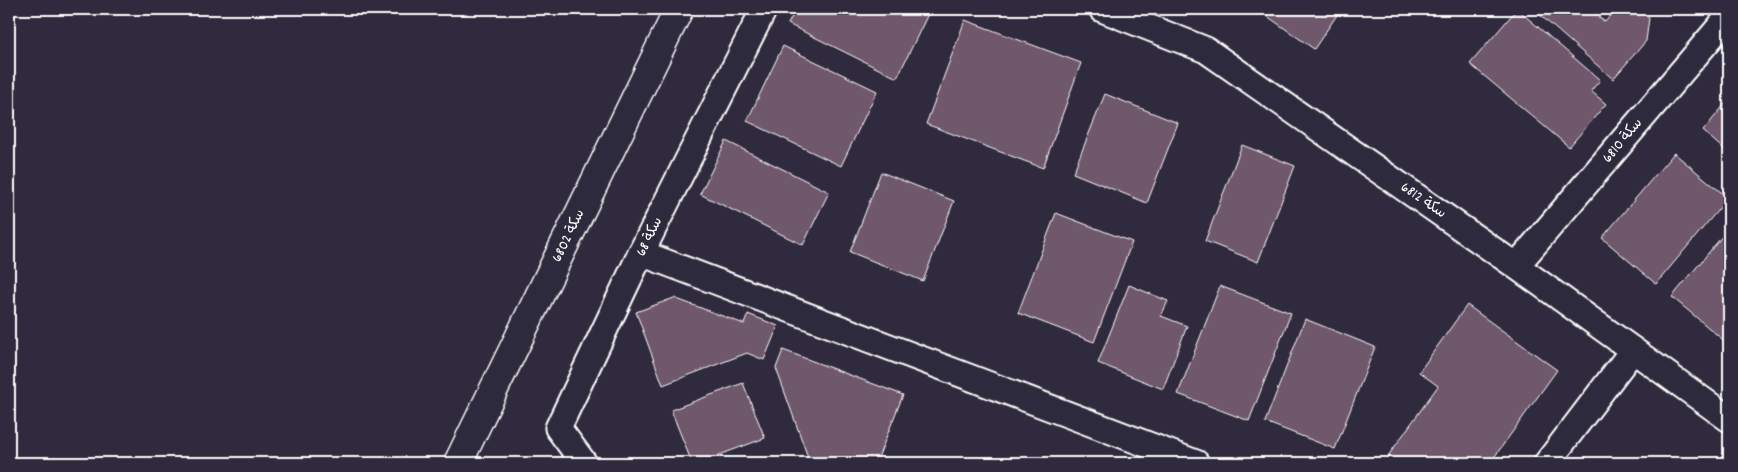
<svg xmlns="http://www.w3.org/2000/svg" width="1738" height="472" viewBox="0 0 1738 472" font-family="Dekko,'Playpen Sans Arabic',sans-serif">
<rect width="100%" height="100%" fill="#2f2a3d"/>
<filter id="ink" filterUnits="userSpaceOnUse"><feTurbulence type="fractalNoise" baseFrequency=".02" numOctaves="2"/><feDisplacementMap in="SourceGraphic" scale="10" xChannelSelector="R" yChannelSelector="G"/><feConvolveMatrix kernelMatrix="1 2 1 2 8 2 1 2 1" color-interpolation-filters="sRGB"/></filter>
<g filter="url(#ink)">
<g fill="#6f586c" stroke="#fff">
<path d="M796,9H923L929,12L897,78L788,24Z"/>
<path d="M1257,9H1341L1314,49Z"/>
<path d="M1517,9L1600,80L1591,91L1606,104L1569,147L1470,64Z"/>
<path d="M1533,9H1590L1605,22L1616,9H1638L1649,18L1646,41L1613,79Z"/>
<path d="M965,20L1081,63L1043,168L926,124Z"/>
<path d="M783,46L877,91L841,166L747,121Z"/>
<path d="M1105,94L1178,123L1147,203L1073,173Z"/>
<path d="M1729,99V154L1703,131Z"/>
<path d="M726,141L829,192L803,245L700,194Z"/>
<path d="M1242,145L1295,166L1258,262L1205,241Z"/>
<path d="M1674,153L1728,198L1656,284L1602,238Z"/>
<path d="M881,172L954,201L923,281L850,252Z"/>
<path d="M1056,213L1132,242L1094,342L1018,313Z"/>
<path d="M1729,228V342L1728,344L1672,297Z"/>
<path d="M1129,285L1168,301L1161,316L1187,326L1163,389L1098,363Z"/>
<path d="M1220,286L1291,313L1249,421L1178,394Z"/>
<path d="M674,298L744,324L748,314L778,326L764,360L747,353L663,385L636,312Z"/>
<path d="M1467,305L1557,370L1490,463H1399L1388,456L1438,386L1419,372Z"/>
<path d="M1305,319L1375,347L1335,449L1265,422Z"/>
<path d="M783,350L903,395L876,463H810L776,368Z"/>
<path d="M743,383L765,438L698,463H692L671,410Z"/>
</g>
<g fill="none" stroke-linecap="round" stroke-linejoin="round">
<g stroke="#fff" stroke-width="29">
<g id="minor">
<path d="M1102,9L1206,50L1516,266L1729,419"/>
<path d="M641,253L1196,463"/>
<path d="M1516,266L1729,16"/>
<path d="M584,463L558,428L641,253L764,9"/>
<path d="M1547,463L1633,350"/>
</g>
</g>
<g stroke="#fff" stroke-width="31">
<path id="tertiary" d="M458,463L679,9"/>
</g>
<use href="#minor" stroke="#2f2a3d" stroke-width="25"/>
<use href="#tertiary" stroke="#2f2a3d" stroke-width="28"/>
</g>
</g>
<g text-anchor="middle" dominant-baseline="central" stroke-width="4" stroke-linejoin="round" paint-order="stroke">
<g font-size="15" fill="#fff" stroke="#2f2a3d">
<text transform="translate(1623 141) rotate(-50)">سكة 6810</text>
<text transform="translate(1423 201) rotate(35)">سكة 6812</text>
<text transform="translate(569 236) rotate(-64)">سكة 6802</text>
<text transform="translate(650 237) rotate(-64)">68 سكة</text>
</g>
</g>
<rect width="1738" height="472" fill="none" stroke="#2f2a3d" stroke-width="30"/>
<rect x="15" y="15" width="1708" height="442" fill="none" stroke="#fff" stroke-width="2" filter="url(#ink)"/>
</svg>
